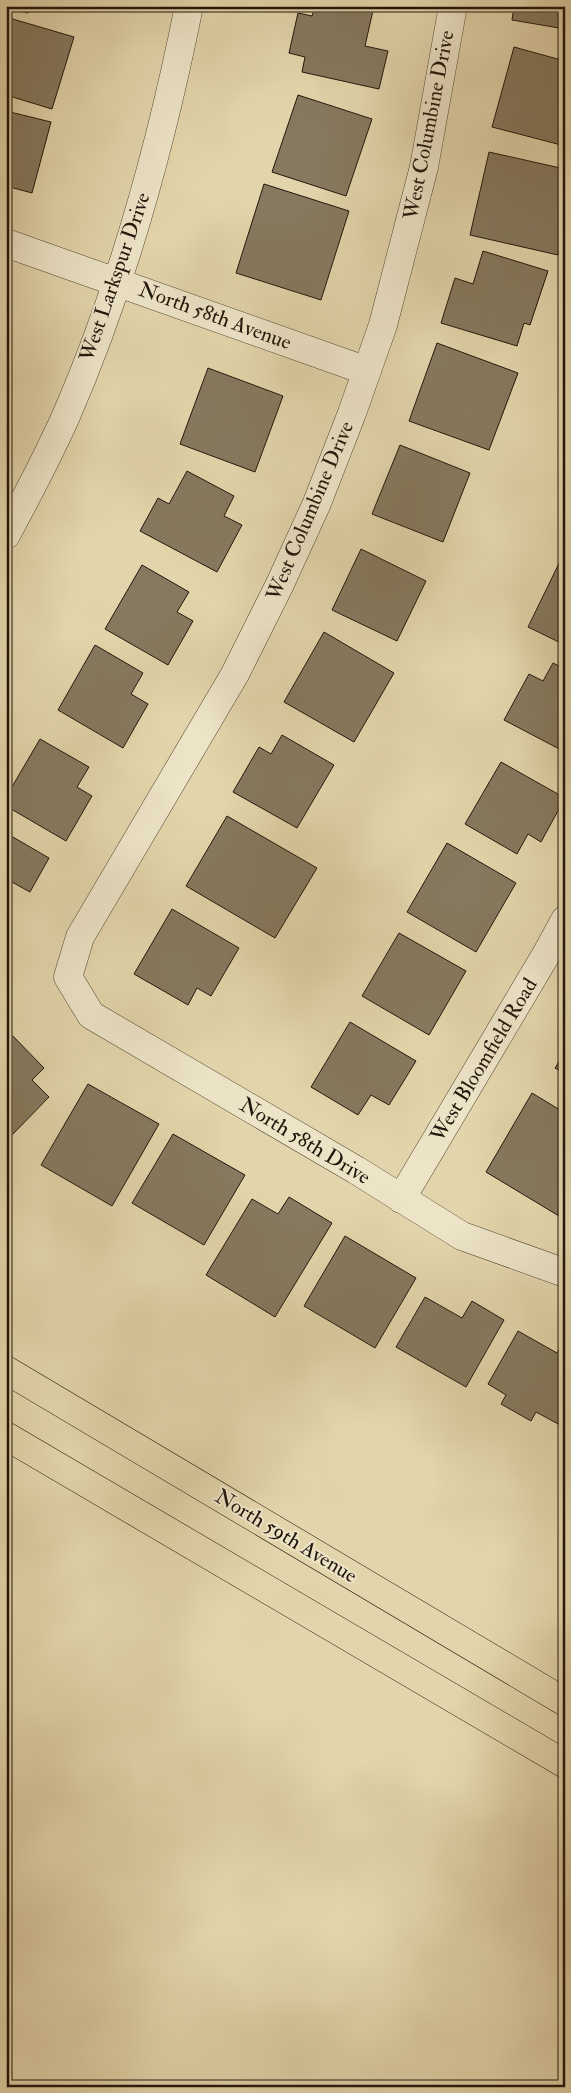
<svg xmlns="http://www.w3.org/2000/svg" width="571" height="2093" viewBox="0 0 571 2093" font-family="'IM FELL Double Pica',serif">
<rect width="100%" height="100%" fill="#e3d5ab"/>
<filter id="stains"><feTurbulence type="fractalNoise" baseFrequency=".004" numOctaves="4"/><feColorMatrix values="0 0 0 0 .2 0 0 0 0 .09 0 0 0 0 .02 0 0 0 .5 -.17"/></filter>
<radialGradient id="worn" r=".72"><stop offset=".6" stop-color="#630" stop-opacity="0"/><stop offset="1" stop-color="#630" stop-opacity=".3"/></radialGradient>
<g fill="#86795f" stroke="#22160c">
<path d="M6,6H29L28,13L6,9Z"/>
<path d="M315,6H374L365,46L388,51L379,89L302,72L305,57L289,53L298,13L312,16Z"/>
<path d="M514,6H565V29L512,20Z"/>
<path d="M6,17L74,37L52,109L6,95Z"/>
<path d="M514,47L565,61V146L492,127Z"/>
<path d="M298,95L372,119L346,196L272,172Z"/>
<path d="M6,111L51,122L32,193L6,186Z"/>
<path d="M489,152L565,169V225L558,255L470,235Z"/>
<path d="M264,184L349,211L321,300L236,273Z"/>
<path d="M483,251L548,271L530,325L524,323L517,346L441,323L455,278L473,284Z"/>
<path d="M437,343L518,373L489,450L409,421Z"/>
<path d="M208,368L283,396L255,472L180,444Z"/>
<path d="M400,445L470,473L443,542L372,514Z"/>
<path d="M187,471L234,496L224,516L242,525L217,572L140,531L158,498L169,504Z"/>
<path d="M361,549L426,581L397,641L332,610Z"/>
<path d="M565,551V645L528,627Z"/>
<path d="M142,565L189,592L177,612L193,621L168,665L105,629Z"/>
<path d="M324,632L394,673L354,742L284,702Z"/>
<path d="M95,645L143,673L131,694L148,704L123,748L58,710Z"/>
<path d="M553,663L565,669V752L504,720L529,674L543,681Z"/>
<path d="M282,735L334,765L297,828L233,792L259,747L271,754Z"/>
<path d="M40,739L89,767L77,787L92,796L66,841L6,806V797Z"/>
<path d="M501,762L565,798L541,842L528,834L517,854L465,824Z"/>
<path d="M227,816L317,868L275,938L186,886Z"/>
<path d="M6,833L49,858L30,892L10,881L6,887Z"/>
<path d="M447,843L516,883L476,952L407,912Z"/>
<path d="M172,909L239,948L211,996L197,988L188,1005L134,974Z"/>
<path d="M399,933L466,971L429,1035L362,996Z"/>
<path d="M350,1022L416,1061L389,1105L371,1095L358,1115L311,1087Z"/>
<path d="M8,1031L44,1068L32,1080L49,1097L11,1136L6,1131Z"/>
<path d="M565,1052V1074L555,1068Z"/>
<path d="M88,1084L159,1124L112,1206L41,1165Z"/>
<path d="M532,1093L565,1113V1206L559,1216L486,1172Z"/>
<path d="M173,1134L245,1175L204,1245L132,1203Z"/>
<path d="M289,1197L332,1223L275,1317L206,1275L252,1199L278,1214Z"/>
<path d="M345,1236L416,1278L375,1348L304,1306Z"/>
<path d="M425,1297L462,1318L472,1301L504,1320L466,1387L396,1347Z"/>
<path d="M518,1331L557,1353L565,1340V1416L560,1425L536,1412L531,1421L501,1404L506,1395L488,1384Z"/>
</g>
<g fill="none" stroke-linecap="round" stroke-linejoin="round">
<g stroke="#524634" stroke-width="29">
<g id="minor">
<path d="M453,6L424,167L383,325L352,413L317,503L280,584L235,674L80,937L68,977L91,1015L356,1170L462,1236L565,1273"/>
<path d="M6,243L367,371"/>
<path d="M6,535C27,496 48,456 66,416C123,285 161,146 189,6"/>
<path d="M401,1199L547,953L565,920"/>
</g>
</g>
<g stroke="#22160c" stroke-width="29">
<g id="major">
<path d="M6,1370L565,1702"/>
<path d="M6,1436L565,1764"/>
</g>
</g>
<use href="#minor" stroke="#ede4c8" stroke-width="28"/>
<use href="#major" stroke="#e3d5ab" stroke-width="28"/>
</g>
<g text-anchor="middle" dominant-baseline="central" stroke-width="4" stroke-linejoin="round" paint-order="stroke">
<g font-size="21" fill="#22160c" stroke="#ede4c8">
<text transform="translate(429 125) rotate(-79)">West Columbine Drive</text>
<text transform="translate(115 277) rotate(-71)">West Larkspur Drive</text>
<text transform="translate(215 316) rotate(20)">North 58th Avenue</text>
<text transform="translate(310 511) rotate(-67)">West Columbine Drive</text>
<text transform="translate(484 1060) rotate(-59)">West Bloomfield Road</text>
<text transform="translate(305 1141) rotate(31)">North 58th Drive</text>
<text transform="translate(286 1536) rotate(31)">North 59th Avenue</text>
</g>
</g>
<rect width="571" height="2093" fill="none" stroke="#e3d5ab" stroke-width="25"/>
<rect x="8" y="8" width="556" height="2078" fill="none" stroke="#22160c" stroke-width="2.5"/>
<rect x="12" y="12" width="546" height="2068" fill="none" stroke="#22160c"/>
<rect width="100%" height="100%" filter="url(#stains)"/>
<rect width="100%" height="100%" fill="url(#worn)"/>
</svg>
